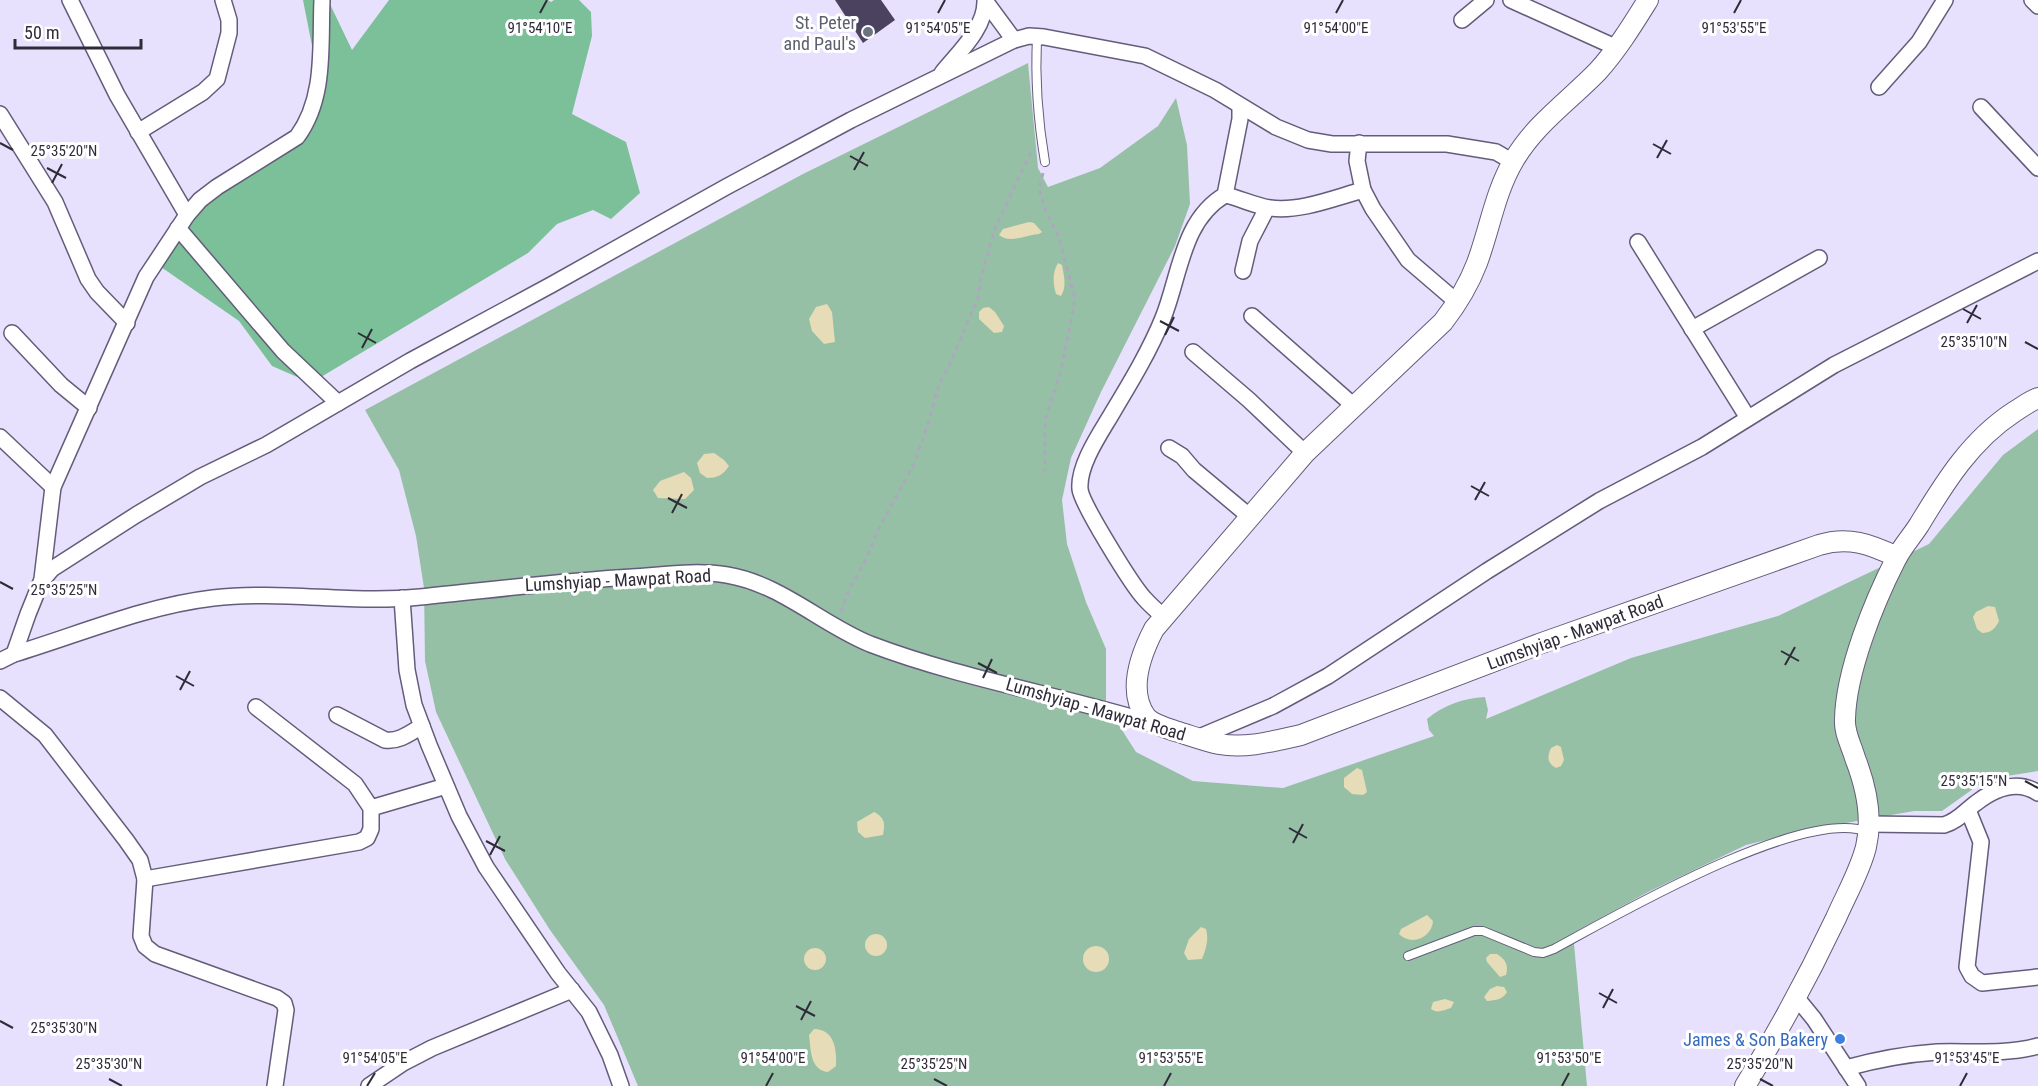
<svg xmlns="http://www.w3.org/2000/svg" width="2038" height="1086" viewBox="0 0 2038 1086" font-family="'Roboto Condensed',sans-serif">
<rect width="100%" height="100%" fill="#e8e1fd"/>
<path fill="#95c0a6" d="M1028,63L1038,168L1048,187L1100,168L1158,126L1176,98L1187,145L1190,204L1175,246L1101,392L1071,458L1062,500L1067,544L1086,602L1106,649V705L1136,752L1193,781L1283,788L1434,736L1429,730L1427,719C1444,705 1463,698 1485,697L1488,710L1486,719L1631,658L1778,616L1929,544L2003,455L2038,429V771L1987,779L1942,811H1914L1812,829L1746,845L1648,892L1573,933L1587,1086H638L604,1005L550,930L505,859L436,712L425,661L424,588L416,536L399,470L365,410L803,174Z"/>
<path fill="#7bc098" d="M303,0H328L352,50L389,0H548L551,2L554,0H579L591,12L592,36L572,114L626,142L640,193L611,219L593,210L557,224L528,253L311,383L272,366L239,321L148,258L165,236L187,221L230,187L289,136L309,98L315,61Z"/>
<g fill="#e6dcb7">
<path d="M1029,222L1034,223L1042,232L1039,234C1026,235 1009,244 999,235L1003,229Z"/>
<path d="M1058,263L1062,265C1064,276 1067,287 1061,296L1056,294C1053,283 1052,273 1058,263Z"/>
<path d="M827,304L832,312L835,342L824,344L812,331L809,319L816,307Z"/>
<path d="M989,307L995,312L1004,326L1002,332L994,333L979,319V312L983,308Z"/>
<path d="M714,453L724,460L729,466C723,475 717,478 707,478L700,473L697,463L704,454Z"/>
<path d="M684,472L691,478L694,490L685,499L658,498L653,490L660,481Z"/>
<path d="M1988,606L1995,607L1999,621C1995,629 1991,633 1982,633L1977,629L1973,617L1976,612Z"/>
<path d="M1557,745L1561,747L1564,760L1561,766L1556,768C1547,763 1547,757 1551,748Z"/>
<path d="M1357,768L1362,770L1367,792L1363,795L1352,794L1344,787V778Z"/>
<path d="M874,812C885,818 885,823 883,835L865,838L858,832L857,822Z"/>
<path d="M1427,915L1433,921C1432,937 1412,947 1399,934L1401,929Z"/>
<path d="M1201,927L1206,929C1209,939 1206,949 1202,959L1188,960L1184,953L1189,939Z"/>
<circle cx="876" cy="945" r="11"/>
<circle cx="1096" cy="959" r="13"/>
<circle cx="815" cy="959" r="11"/>
<path d="M1490,954H1497C1505,959 1509,965 1506,975L1500,977L1487,962L1486,958Z"/>
<path d="M1497,986L1504,987L1507,992C1502,1000 1496,1000 1487,1001L1484,997L1490,989Z"/>
<path d="M1445,999L1454,1002L1451,1008C1444,1010 1437,1014 1431,1009L1433,1002Z"/>
<path d="M814,1029C834,1029 837,1049 836,1066L828,1072C810,1070 811,1050 809,1035Z"/>
</g>
<path fill="#4a425e" d="M835,0H881L895,20L863,43Z"/>
<g fill="none" stroke-linecap="round" stroke-linejoin="round">
<g stroke="#645c7a" stroke-width="10">
<g id="service">
<path d="M1037,37C1035,78 1038,121 1045,162"/>
<path d="M1408,956L1474,931H1483L1534,952L1543,953L1554,949C1615,916 1804,806 1868,832"/>
</g>
</g>
<g stroke="#645c7a" stroke-width="18">
<g id="minor">
<path d="M70,0L117,95L187,215"/>
<path d="M1511,0L1615,47"/>
<path d="M2032,0L2038,6"/>
<path d="M986,2L1014,40"/>
<path d="M1462,20L1486,0"/>
<path d="M942,73C958,53 986,28 985,0"/>
<path d="M1879,87L1919,42L1945,0"/>
<path d="M1981,107L2038,168"/>
<path d="M0,114L55,202L88,279L97,292L127,323"/>
<path d="M138,132L203,92L217,79L229,33V20L223,0"/>
<path d="M1359,143L1357,161L1363,190L1373,209L1408,260L1457,302"/>
<path d="M1225,195L1240,119V106"/>
<path d="M178,228L283,351L338,403"/>
<path d="M1638,242L1748,418"/>
<path d="M1243,271L1250,241L1267,208"/>
<path d="M1252,316L1354,406"/>
<path d="M1692,329L1819,258"/>
<path d="M12,333L61,385L89,408"/>
<path d="M1193,352L1249,400L1305,453"/>
<path d="M0,437L53,487"/>
<path d="M1169,448L1182,456L1194,470L1249,516"/>
<path d="M42,579L53,487L146,277L187,215L200,200L217,187L297,137C326,98 320,46 322,0"/>
<path d="M402,598L407,670L414,705L429,745L459,816L486,867L558,973L589,1012L610,1055L621,1086"/>
<path d="M1164,617C1157,611 1150,605 1144,598C1132,585 1081,503 1080,489C1078,464 1102,431 1114,410C1132,380 1150,350 1163,318C1180,276 1182,220 1225,195C1240,198 1255,206 1270,208C1300,212 1334,198 1363,190"/>
<path d="M14,654L28,614L41,582L52,569L136,515L200,477L266,445L410,361L551,285L726,187L851,120L1014,40L1029,36L1044,37L1145,56L1215,90L1276,127L1308,140L1332,144H1447L1496,152L1513,162"/>
<path d="M0,661L14,654C80,634 145,606 213,598C282,590 351,604 420,597C491,590 561,581 632,577C663,575 696,570 727,575C781,584 821,624 870,644C962,679 1061,695 1155,724"/>
<path d="M0,698L45,735L126,840L140,860L145,879L141,936L145,946L155,954L277,998L284,1003L286,1010L275,1086"/>
<path d="M337,715L385,740C399,742 410,733 422,726"/>
<path d="M1197,738L1273,706L1328,676L1487,571L1599,501L1702,447L1834,365L2038,261"/>
<path d="M371,808L446,786"/>
<path d="M1968,810L1981,842L1967,967L1972,976L1982,983L2038,977"/>
<path d="M1869,824L1944,825C1958,821 1965,811 1976,803C1994,789 2017,779 2038,793"/>
<path d="M145,879L359,842L367,838L371,829V808L355,784L256,707"/>
<path d="M1796,997L1814,1019L1858,1086"/>
<path d="M1846,1068C1875,1060 1907,1054 1937,1052C1970,1051 2006,1055 2038,1046"/>
<path d="M369,1086L403,1063L432,1048L572,990"/>
</g>
</g>
<g stroke="#645c7a" stroke-width="22">
<g id="tertiary">
<path d="M1648,0C1633,24 1617,50 1598,71C1569,101 1535,124 1514,160C1495,192 1490,228 1477,263C1469,284 1457,304 1443,322L1305,453L1154,629C1141,654 1127,691 1146,717C1152,724 1166,728 1175,731C1189,735 1204,741 1219,744C1246,749 1274,741 1301,735L1539,644L1819,545C1848,536 1870,544 1897,557"/>
<path d="M1745,1086C1778,1032 1809,975 1836,918C1846,895 1860,871 1866,847C1873,817 1866,786 1855,758C1851,744 1844,733 1845,719C1846,671 1874,602 1896,559C1902,547 1912,536 1919,525C1945,482 1971,440 2014,412C2022,407 2030,401 2038,398"/>
</g>
</g>
<g stroke="#ada7be" stroke-width="3" stroke-dasharray="4.5 4.5" stroke-linecap="butt">
<path d="M1043,173L1039,189L1045,209L1059,237L1075,300L1061,371L1045,420V471"/>
<path d="M841,612L848,592L866,559L877,532L914,464L928,424L939,384L950,364L979,295L980,281L995,228L1031,152"/>
</g>
<use href="#service" stroke="#fff" stroke-width="8"/>
<use href="#minor" stroke="#fff" stroke-width="15"/>
<use href="#tertiary" stroke="#fff" stroke-width="20"/>
</g>
<path fill="none" stroke="#2f2b38" stroke-width="2" d="M540,13L547,0M938,13L945,0M1336,13L1343,0M1734,13L1741,0M0,143L13,150M1653,144L1671,154M850,156L868,166M1657,158L1667,140M47,168L66,178M854,170L864,152M52,183L62,164M1963,309L1981,319M1160,321L1179,331M1967,323L1977,305M358,333L376,343M1165,335L1174,317M2025,342L2038,349M362,348L372,329M1471,486L1489,496M668,498L687,508M1475,500L1485,482M672,513L682,494M0,582L13,589M1781,651L1799,661M978,663L997,673M1785,665L1795,647M176,676L194,686M983,678L992,659M180,690L190,671M2025,781L2038,788M1289,828L1307,838M486,841L505,851M1293,843L1303,824M490,855L500,836M1599,993L1617,1003M796,1006L815,1016M1603,1008L1613,989M801,1020L811,1001M0,1021L13,1028M109,1079L122,1086M934,1079L947,1086M1760,1079L1773,1086M367,1086L375,1073M766,1086L773,1073M1164,1086L1171,1073M1562,1086L1569,1073M1960,1086L1967,1073"/>
<circle fill="#6b7280" stroke="#fff" stroke-width="2" cx="868" cy="32" r="6"/>
<circle fill="#3f7fe0" stroke="#fff" stroke-width="2" cx="1840" cy="1039" r="6"/>
<g text-anchor="middle" dominant-baseline="central" stroke-width="6" stroke-linejoin="round" paint-order="stroke">
<g font-size="18" fill="#5b616d" stroke="#fff" text-anchor="end">
<text x="856" y="22">St. Peter<tspan x="856" dy="21">and Paul's</tspan></text>
</g>
<g font-size="18" fill="#2f2b38" stroke="#fff">
<text transform="translate(618 580) rotate(-3)">Lumshyiap - Mawpat Road</text>
<text transform="translate(1575 632) rotate(-20)">Lumshyiap - Mawpat Road</text>
<text transform="translate(1096 709) rotate(16)">Lumshyiap - Mawpat Road</text>
</g>
<g font-size="18" fill="#366cbe" stroke="#fff" text-anchor="end">
<text x="1828" y="1039">James &amp; Son Bakery</text>
</g>
</g>
<g font-size="15" text-anchor="middle" fill="#2f2b38" stroke="#fff" stroke-width="6" stroke-linejoin="round" paint-order="stroke">
<text x="540" y="33">91°54'10"E</text>
<text x="938" y="33">91°54'05"E</text>
<text x="1336" y="33">91°54'00"E</text>
<text x="1734" y="33">91°53'55"E</text>
<text x="64" y="156">25°35'20"N</text>
<text x="1974" y="347">25°35'10"N</text>
<text x="64" y="595">25°35'25"N</text>
<text x="1974" y="786">25°35'15"N</text>
<text x="64" y="1033">25°35'30"N</text>
<text x="375" y="1063">91°54'05"E</text>
<text x="773" y="1063">91°54'00"E</text>
<text x="1171" y="1063">91°53'55"E</text>
<text x="1569" y="1063">91°53'50"E</text>
<text x="1967" y="1063">91°53'45"E</text>
<text x="109" y="1069">25°35'30"N</text>
<text x="934" y="1069">25°35'25"N</text>
<text x="1760" y="1069">25°35'20"N</text>
</g>
<path d="M15 39v9h126v-9" fill="none" stroke="#2f2b38" stroke-width="3"/>
<text x="24" y="39" font-size="18" fill="#2f2b38" stroke="#ffffff" stroke-width="4.5" paint-order="stroke">50 m</text>
</svg>
